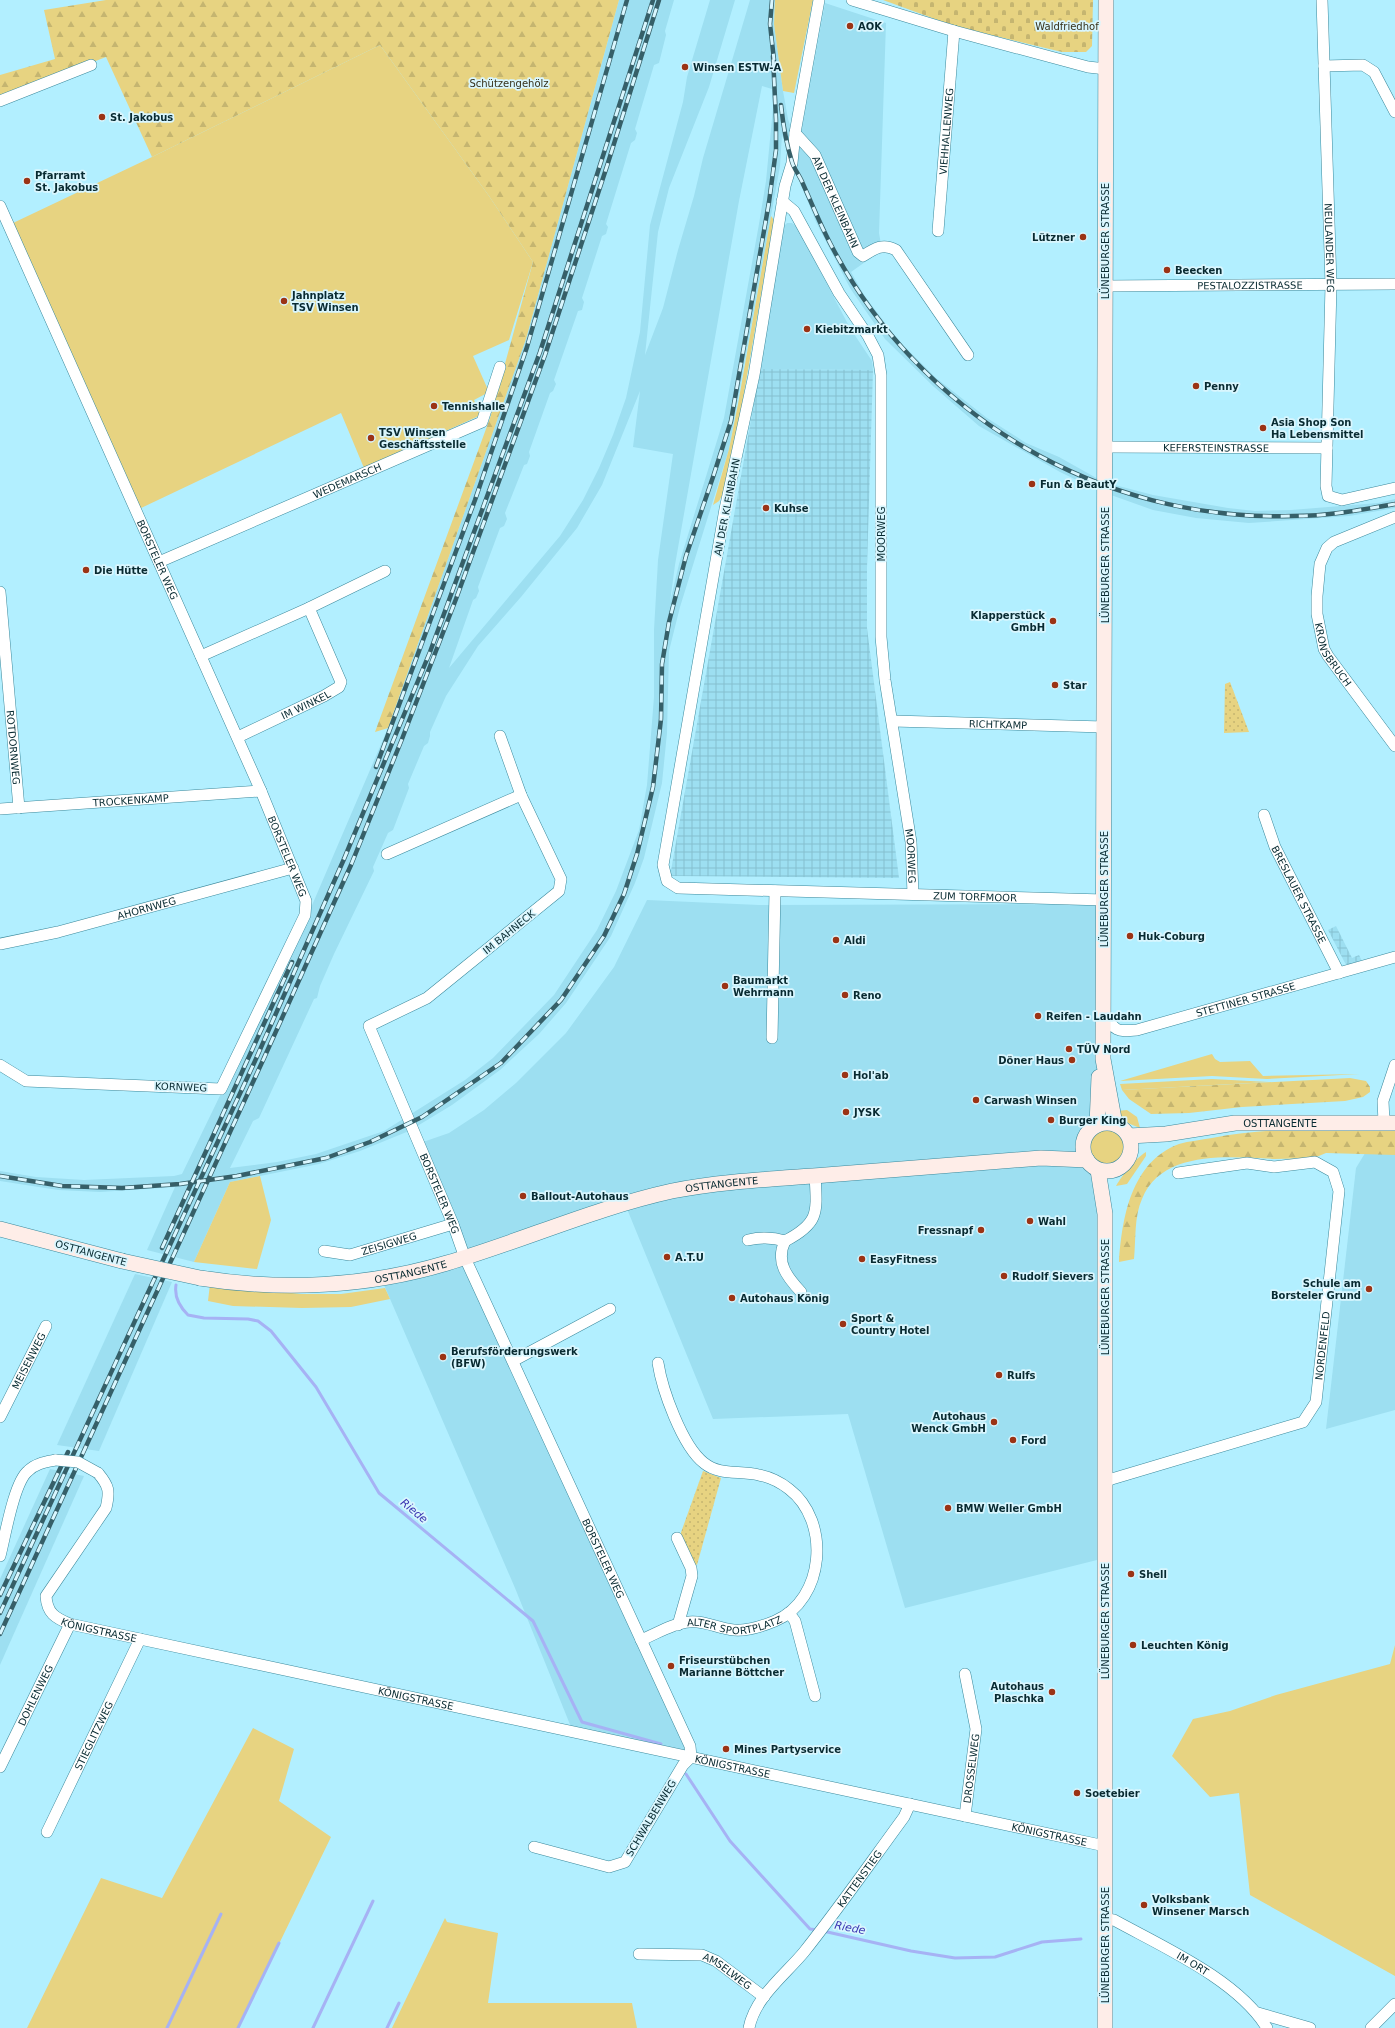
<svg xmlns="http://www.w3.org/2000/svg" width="1395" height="2028" viewBox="0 0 1395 2028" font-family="'DejaVu Sans',sans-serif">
<defs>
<pattern id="industrial-grid" width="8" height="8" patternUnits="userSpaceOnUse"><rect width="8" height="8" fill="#9ddff1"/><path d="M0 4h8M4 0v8" fill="none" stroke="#86c0cf"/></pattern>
<pattern id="forest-firs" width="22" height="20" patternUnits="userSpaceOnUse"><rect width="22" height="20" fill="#e7d381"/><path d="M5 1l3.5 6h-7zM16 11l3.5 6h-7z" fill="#c5b570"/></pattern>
<pattern id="cemetery-stones" width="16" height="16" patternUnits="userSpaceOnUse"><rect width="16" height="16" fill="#e7d381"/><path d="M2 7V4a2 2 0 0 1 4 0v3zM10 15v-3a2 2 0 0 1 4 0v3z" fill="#c5b570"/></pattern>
<pattern id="park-dots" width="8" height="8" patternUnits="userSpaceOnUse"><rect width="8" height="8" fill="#e7d381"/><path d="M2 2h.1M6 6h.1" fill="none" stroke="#c5b570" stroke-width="1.8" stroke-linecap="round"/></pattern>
</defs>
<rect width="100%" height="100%" fill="#b2efff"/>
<g fill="#9ddff1" fill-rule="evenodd">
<path d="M619,0H674L665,31L666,35L659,63L654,65L635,129L637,133L635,140L631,143L606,224L608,227L606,234L602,236L582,298L584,302L582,310L578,311L554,380L556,384L553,391L550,393L529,452L530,456L527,464L524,465L505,513L507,519L504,526L500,528L478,587L479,591L476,598L473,600L449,668L560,536L583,500L599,468L613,435L626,398L640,332L650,225L683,102L687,77L710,0H735L709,87L669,188L658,232L645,355L663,308L678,250L694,196L703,158L750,0H775L774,24L783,91L788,119L798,150L825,3L886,23L879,233L882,250L851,272L864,295L897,339L936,378L987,418L1026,443L1059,457L1100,480L1111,484L1153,495L1228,508L1255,511L1291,510L1378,503L1395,499V508L1349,516L1249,523L1196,518L1153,510L1097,490L1060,472L979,426L933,386L885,339L850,288L816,222L782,135L780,166L729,449L680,607L669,651L667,733L662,783L644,858L635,883L611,936L566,1003L539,1034L500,1070L452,1105L409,1131L360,1151L319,1164L230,1182L194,1262L147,1250L175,1187L100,1192L58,1190L0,1181V1171L36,1177L84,1180L174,1176L182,1174L310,910L388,728L526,339ZM762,86L772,89L773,108L766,181L759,224L724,418L679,564L670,602L675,565L739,201ZM640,391L633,447L673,454L658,560L654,630V697L647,785L639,830L616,891L597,930L554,995L493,1058L465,1080L384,1131L316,1154L277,1162L230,1168L253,1121L259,1118L314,999L317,998L320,986L334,954L374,871L373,867L388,833L393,830L409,788L408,784L424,746L428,743L430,736V732L446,696L478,646L521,597L577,528L602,485Z"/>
<path d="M787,223H792L797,227L850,328L872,361L873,370L760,369L783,227Z"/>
<path d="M647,900L759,905L1107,904L1110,1123H1101L1093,1127L1086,1135L1083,1144L1084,1155L1089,1164L1097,1170L1105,1558L905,1608L848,1414L713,1419L625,1204L465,1258L691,1757L573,1732L515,1588L381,1278L465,1258L423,1142L449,1133L484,1110L516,1083L566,1033L614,967Z"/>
<path d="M1384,1122L1395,1142V1410L1326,1429L1356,1168Z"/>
<path d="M135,1274L172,1282L99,1451L57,1445Z"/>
<path d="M50,1469L84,1476L0,1665V1579Z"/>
</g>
<g fill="url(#industrial-grid)">
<path d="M760,369L873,370L867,568V628L899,878L670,876Z"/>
<path d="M1336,926L1352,958L1359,955L1363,963L1349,965L1345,963L1328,930Z"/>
</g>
<g fill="#e7d381">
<path d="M775,0H813L794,93L783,91L774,24Z"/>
<path d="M380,45L489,196L533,262L509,340L473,356L489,392L474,400L481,415L364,468L341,413L139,509L13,223L152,157Z"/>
<path d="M771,216L774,220L735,445L725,491L719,501L713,505L729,449L738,404Z"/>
<path d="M1212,1054L1215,1059L1220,1062L1250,1061L1263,1076L1360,1074L1267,1079L1212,1076L1120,1081Z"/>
<path d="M1212,1079L1269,1082L1122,1090L1120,1084Z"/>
<path d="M1127,1110L1137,1117L1140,1128L1125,1122L1117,1111Z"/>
<circle cx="1107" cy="1148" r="18"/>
<path d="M1146,1152V1156L1127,1184L1116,1186C1122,1175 1136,1158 1146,1152Z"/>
<path d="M260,1176L271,1220L257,1269L194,1262L230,1182Z"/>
<path d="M210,1284L301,1294H341L385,1288L390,1299L351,1307L302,1308L233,1306L208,1301Z"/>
<path d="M1395,1645V1976L1250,1895L1239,1793L1210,1797L1172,1756L1193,1719L1230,1711L1276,1695L1390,1664Z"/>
<path d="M253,1728L294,1749L279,1801L331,1837L238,2028H27L101,1878L162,1898Z"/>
<path d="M445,1918L447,1922L498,1933L488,2003H632L637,2028H392Z"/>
</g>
<g fill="url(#forest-firs)">
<path d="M106,0H619L526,339L388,728L375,732L490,418L533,262L489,196L380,45L152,157L106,57L0,98V75L55,59L44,10Z"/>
<path d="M1350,1078L1366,1081L1370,1087V1092L1363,1097L1345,1101L1242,1107L1189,1113L1151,1114L1129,1099L1122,1090Z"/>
<path d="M1318,1128L1395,1130V1155L1326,1153L1314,1158C1301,1158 1288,1159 1275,1159C1231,1157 1162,1149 1142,1199C1134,1216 1136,1240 1134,1259L1119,1262C1122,1218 1131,1162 1179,1144C1189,1141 1201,1140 1212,1138C1247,1131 1282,1130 1318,1128Z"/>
</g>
<path fill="url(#cemetery-stones)" d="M883,0H1093L1092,46L1086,52H1062L954,26Z"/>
<g fill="url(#park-dots)">
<path d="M1230,682L1249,732L1224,733L1225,684Z"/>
<path d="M703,1471L721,1478L697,1565L689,1561L679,1538Z"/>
</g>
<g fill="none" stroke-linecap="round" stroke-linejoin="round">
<g stroke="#a6b2f4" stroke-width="3">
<path d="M176,1285C174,1297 179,1306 188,1315L204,1318L248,1319L258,1321L271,1331L316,1387L379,1493L533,1621L582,1722L661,1744"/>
<path d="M686,1774L730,1841L810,1929L818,1930"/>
<path d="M823,1931L911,1951L955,1958L995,1957L1042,1942L1081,1939"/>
<path d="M167,2028L221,1914"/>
<path d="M238,2028L279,1943"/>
<path d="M313,2028L373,1901"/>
<path d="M387,2028L399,2003"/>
</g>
<g stroke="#3b899c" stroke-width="12">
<g id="street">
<path id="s1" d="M819,0L795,133L792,163L785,186L754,375L725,509L663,865L667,881L678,888L1104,900"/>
<path d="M852,0L954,31L1088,67L1106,69"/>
<path id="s2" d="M1322,0L1331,285L1326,486L1328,496L1342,500L1395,488"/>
<path d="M1324,66L1363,65L1374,72L1395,112"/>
<path d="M0,101L91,65"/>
<path id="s3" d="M795,133L815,155L858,252L863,256C875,248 883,243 896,250L968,355"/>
<path id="s4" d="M782,201L794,211L839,293L868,336L878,355L881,375V637L885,680L911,842L913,894"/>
<path id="s5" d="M0,206L261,791L306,901L305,915L221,1089L26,1081L0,1065"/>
<path id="s6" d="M938,231L954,31"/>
<path id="s7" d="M1105,286L1395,284"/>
<path id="s8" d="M1105,447L1327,448"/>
<path id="s9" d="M1395,517L1334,542L1327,548L1320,564L1317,596V614L1324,649L1328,656L1395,746"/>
<path id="s10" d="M159,562L482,422L500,367"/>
<path id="s11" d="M0,592L19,808"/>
<path d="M201,656L309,608L385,571"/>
<path id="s12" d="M893,721L1104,727"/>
<path id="s13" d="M500,736L521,795L561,879L559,891L427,998L369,1026L453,1224L465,1258L690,1746L691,1757L683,1765L625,1862L609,1867L534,1847"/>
<path id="s14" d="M238,737L324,696L339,687L341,682L309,608"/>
<path id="s15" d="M0,809L261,791"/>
<path id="s16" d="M1264,815L1275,847L1339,973"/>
<path d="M387,854L521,795"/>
<path id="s17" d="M0,944L58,932L293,868"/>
<path id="s18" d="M1104,1013C1115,1031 1116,1032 1137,1030L1395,957"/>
<path d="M772,1038L775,891"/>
<path d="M1384,1122L1383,1101L1395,1065"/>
<path d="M748,1240C761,1237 772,1237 785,1241C820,1223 817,1212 815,1175"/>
<path d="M785,1241C775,1262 787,1277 801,1292"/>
<path id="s19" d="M324,1251L350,1255L453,1224"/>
<path d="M513,1361L610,1309"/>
<path id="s20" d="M0,1417L46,1326"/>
<path id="s21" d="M98,1473C109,1486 110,1491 106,1508L46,1596C47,1613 55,1618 70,1624L1105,1846"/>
<path id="s22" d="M1105,1481L1303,1422L1316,1402L1339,1191L1333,1172L1315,1162L1274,1167L1247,1163L1178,1173"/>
<path d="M677,1538L691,1568L692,1576L678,1625"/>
<path d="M0,1556C5,1537 14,1482 28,1471C36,1463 46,1462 56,1460"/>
<path d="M789,1613L795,1621L815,1696"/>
<path id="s23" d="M641,1640C656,1634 673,1623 689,1622C705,1620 718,1629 734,1630C747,1631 763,1626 775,1621C825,1600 831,1521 789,1489C780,1482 770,1477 759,1475C740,1470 720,1476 704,1463C682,1446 662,1389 658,1363"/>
<path id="s24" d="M0,1767L70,1624"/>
<path id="s25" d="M965,1816L976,1729L965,1674"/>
<path id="s26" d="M47,1832L140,1639"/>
<path id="s27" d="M1105,1919L1114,1920C1163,1947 1238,1980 1267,2028"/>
<path id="s28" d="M639,1954L702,1955L716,1961L764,1997"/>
<path d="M1258,2013L1310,2028"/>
<path id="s29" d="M749,2028C755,1997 785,1975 804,1952C839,1908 871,1862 904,1817L910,1804"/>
<path d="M1371,2028L1395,2004"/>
</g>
</g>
<g stroke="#3b899c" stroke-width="16">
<g id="secondary">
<path d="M1106,0L1103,1059L1115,1124"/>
<circle cx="1107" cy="1147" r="24"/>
<path d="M1097,1125L1099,1077"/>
<path id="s30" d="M1129,1136L1166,1134L1235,1123H1395"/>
<path d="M1098,1170L1105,1214V2028"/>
<path d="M0,1229L122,1261"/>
<path id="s31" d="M200,1278C281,1291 367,1287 447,1263C522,1241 595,1208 672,1191C723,1181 775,1179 826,1175C898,1169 969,1164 1041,1158L1087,1160"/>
</g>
</g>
<use href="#street" stroke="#fff" stroke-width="11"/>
<use href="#secondary" stroke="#feede8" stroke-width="15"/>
<g stroke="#365f68" stroke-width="4.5">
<g id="rail">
<path d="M772,0L770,24L774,60"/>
<path d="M781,105C783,124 786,143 792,162C794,169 800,176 803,184C812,204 820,224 830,243C919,415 1100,522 1293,516C1328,516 1361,510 1395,504"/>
<path d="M376,767L475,500L527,347L627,0"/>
<path d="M0,1176L62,1186L122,1188L180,1184L237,1176L326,1158L370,1142L422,1117L501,1063L561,1000L604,936L624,894L637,854L653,787L661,719L662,664L669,622L686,556L713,477L731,421L769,202L776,150V120L773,56"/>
<path d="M162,1248L292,962"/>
<path d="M0,1595L68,1452"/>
<path d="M0,1613L255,1061L344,859L430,652L540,352L653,0"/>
<path d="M0,1634L264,1058L351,865L402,739L456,599L545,355L607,166L659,0"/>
</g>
</g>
<use href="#rail" stroke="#d9f6fe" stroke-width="3" stroke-dasharray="9" stroke-linecap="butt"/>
<g stroke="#3b899c" stroke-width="12" stroke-linecap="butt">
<path id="street-bridge" d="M56,1460L78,1462L98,1473"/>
</g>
<g stroke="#3b899c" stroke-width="16" stroke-linecap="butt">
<path id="secondary-bridge" d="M122,1261L200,1278"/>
</g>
<use href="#street-bridge" stroke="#fff" stroke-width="11"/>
<use href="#secondary-bridge" stroke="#feede8" stroke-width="15"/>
</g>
<g fill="#9b3315" stroke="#d9f6fe" stroke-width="1.5">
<circle cx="850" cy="26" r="4"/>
<circle cx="685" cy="67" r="4"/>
<circle cx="102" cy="117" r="4"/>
<circle cx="27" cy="181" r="4"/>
<circle cx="1083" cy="237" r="4"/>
<circle cx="1167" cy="270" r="4"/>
<circle cx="284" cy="301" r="4"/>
<circle cx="807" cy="329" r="4"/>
<circle cx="1196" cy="386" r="4"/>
<circle cx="434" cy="406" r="4"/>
<circle cx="1263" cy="428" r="4"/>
<circle cx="371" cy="438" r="4"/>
<circle cx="1032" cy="484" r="4"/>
<circle cx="766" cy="508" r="4"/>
<circle cx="86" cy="570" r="4"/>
<circle cx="1053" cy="621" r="4"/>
<circle cx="1055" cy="685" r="4"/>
<circle cx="1130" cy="936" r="4"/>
<circle cx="836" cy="940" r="4"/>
<circle cx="725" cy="986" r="4"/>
<circle cx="845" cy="995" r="4"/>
<circle cx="1038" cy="1016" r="4"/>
<circle cx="1069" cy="1049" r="4"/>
<circle cx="1072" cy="1060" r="4"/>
<circle cx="845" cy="1075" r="4"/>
<circle cx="976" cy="1100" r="4"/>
<circle cx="846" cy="1112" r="4"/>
<circle cx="1051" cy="1120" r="4"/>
<circle cx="523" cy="1196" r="4"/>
<circle cx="1030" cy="1221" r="4"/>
<circle cx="981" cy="1230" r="4"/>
<circle cx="667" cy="1257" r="4"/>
<circle cx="862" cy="1259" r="4"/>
<circle cx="1004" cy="1276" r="4"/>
<circle cx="1369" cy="1289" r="4"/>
<circle cx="732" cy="1298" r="4"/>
<circle cx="843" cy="1324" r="4"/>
<circle cx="443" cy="1357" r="4"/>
<circle cx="999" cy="1375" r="4"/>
<circle cx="994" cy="1422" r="4"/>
<circle cx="1013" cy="1440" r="4"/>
<circle cx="948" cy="1508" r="4"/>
<circle cx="1131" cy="1574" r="4"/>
<circle cx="1133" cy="1645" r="4"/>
<circle cx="671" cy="1666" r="4"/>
<circle cx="1052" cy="1692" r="4"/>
<circle cx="726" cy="1749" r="4"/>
<circle cx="1077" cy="1793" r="4"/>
<circle cx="1144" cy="1905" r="4"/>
</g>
<g text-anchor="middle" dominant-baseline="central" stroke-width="3.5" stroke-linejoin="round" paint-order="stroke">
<g font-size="10" font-weight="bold" fill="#082a31" stroke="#d9f6fe" text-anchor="start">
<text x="858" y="26">AOK</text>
<text x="693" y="67">Winsen ESTW-A</text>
<text x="110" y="117">St. Jakobus</text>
<text x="35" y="175">Pfarramt<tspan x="35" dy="12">St. Jakobus</tspan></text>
<text x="1075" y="237" text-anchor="end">Lützner</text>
<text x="1175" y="270">Beecken</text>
<text x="292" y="295">Jahnplatz<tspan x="292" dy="12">TSV Winsen</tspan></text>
<text x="815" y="329">Kiebitzmarkt</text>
<text x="1204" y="386">Penny</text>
<text x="442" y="406">Tennishalle</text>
<text x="1271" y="422">Asia Shop Son<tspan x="1271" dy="12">Ha Lebensmittel</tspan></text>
<text x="379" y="432">TSV Winsen<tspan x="379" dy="12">Geschäftsstelle</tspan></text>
<text x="1040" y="484">Fun &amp; BeautY</text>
<text x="774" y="508">Kuhse</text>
<text x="94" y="570">Die Hütte</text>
<text x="1045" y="615" text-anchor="end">Klapperstück<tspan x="1045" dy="12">GmbH</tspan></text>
<text x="1063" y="685">Star</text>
<text x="1138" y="936">Huk-Coburg</text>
<text x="844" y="940">Aldi</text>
<text x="733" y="980">Baumarkt<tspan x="733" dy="12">Wehrmann</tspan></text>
<text x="853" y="995">Reno</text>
<text x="1046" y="1016">Reifen - Laudahn</text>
<text x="1077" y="1049">TÜV Nord</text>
<text x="1064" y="1060" text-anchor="end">Döner Haus</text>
<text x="853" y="1075">Hol'ab</text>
<text x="984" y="1100">Carwash Winsen</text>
<text x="854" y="1112">JYSK</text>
<text x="1059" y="1120">Burger King</text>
<text x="531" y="1196">Ballout-Autohaus</text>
<text x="1038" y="1221">Wahl</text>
<text x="973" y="1230" text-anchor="end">Fressnapf</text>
<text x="675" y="1257">A.T.U</text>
<text x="870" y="1259">EasyFitness</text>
<text x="1012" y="1276">Rudolf Sievers</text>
<text x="1361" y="1283" text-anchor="end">Schule am<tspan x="1361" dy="12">Borsteler Grund</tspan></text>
<text x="740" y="1298">Autohaus König</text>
<text x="851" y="1318">Sport &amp;<tspan x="851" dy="12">Country Hotel</tspan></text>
<text x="451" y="1351">Berufsförderungswerk<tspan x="451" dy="12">(BFW)</tspan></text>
<text x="1007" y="1375">Rulfs</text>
<text x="986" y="1416" text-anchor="end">Autohaus<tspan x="986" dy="12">Wenck GmbH</tspan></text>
<text x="1021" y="1440">Ford</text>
<text x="956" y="1508">BMW Weller GmbH</text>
<text x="1139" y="1574">Shell</text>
<text x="1141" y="1645">Leuchten König</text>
<text x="679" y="1660">Friseurstübchen<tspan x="679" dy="12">Marianne Böttcher</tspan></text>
<text x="1044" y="1686" text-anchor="end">Autohaus<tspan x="1044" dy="12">Plaschka</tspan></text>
<text x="734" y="1749">Mines Partyservice</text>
<text x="1085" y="1793">Soetebier</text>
<text x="1152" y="1899">Volksbank<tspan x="1152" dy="12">Winsener Marsch</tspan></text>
</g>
<g font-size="10" fill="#363019" stroke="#d9f6fe">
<text x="1067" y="26">Waldfriedhof</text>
<text x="509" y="83">Schützengehölz</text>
</g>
<g font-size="10" fill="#082a31" stroke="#d9f6fe">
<text stroke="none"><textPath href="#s6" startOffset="100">VIEHHALLENWEG</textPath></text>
<text stroke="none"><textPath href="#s3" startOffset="81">AN DER KLEINBAHN</textPath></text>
<text transform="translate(1105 241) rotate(-90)">LÜNEBURGER STRASSE</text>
<text stroke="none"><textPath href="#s2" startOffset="248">NEULANDER WEG</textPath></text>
<text stroke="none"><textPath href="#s7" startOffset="145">PESTALOZZISTRASSE</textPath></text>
<text stroke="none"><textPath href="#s8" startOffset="111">KEFERSTEINSTRASSE</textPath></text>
<text stroke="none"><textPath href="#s10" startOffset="205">WEDEMARSCH</textPath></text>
<text transform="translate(727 507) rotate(-79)">AN DER KLEINBAHN</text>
<text transform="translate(881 534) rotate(-90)">MOORWEG</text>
<text stroke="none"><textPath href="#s5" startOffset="387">BORSTELER WEG</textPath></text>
<text transform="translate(1105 565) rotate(-90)">LÜNEBURGER STRASSE</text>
<text stroke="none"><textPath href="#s9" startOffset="187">KRONSBRUCH</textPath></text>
<text stroke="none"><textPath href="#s14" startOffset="75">IM WINKEL</textPath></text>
<text stroke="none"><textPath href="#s12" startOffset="105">RICHTKAMP</textPath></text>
<text stroke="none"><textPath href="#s11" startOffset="156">ROTDORNWEG</textPath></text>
<text stroke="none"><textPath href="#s15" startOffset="131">TROCKENKAMP</textPath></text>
<text stroke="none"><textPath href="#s5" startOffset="711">BORSTELER WEG</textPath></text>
<text stroke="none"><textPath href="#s4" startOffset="686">MOORWEG</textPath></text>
<text transform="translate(1104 889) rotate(-90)">LÜNEBURGER STRASSE</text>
<text stroke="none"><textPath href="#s16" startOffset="87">BRESLAUER STRASSE</textPath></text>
<text stroke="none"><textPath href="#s1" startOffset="1206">ZUM TORFMOOR</textPath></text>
<text stroke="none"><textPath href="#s17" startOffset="151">AHORNWEG</textPath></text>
<text transform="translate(509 932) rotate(-39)">IM BAHNECK</text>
<text stroke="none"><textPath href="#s18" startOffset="154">STETTINER STRASSE</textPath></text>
<text transform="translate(181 1087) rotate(2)">KORNWEG</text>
<text stroke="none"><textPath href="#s30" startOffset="152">OSTTANGENTE</textPath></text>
<text stroke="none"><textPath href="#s31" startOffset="536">OSTTANGENTE</textPath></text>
<text stroke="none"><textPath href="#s13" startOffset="584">BORSTELER WEG</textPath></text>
<text stroke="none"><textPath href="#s19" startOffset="67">ZEISIGWEG</textPath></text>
<text transform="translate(91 1253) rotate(15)">OSTTANGENTE</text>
<text stroke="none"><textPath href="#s31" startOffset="212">OSTTANGENTE</textPath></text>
<text transform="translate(1105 1297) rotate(-90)">LÜNEBURGER STRASSE</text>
<text stroke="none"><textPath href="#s22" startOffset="287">NORDENFELD</textPath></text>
<text stroke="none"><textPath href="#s20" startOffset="63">MEISENWEG</textPath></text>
<text stroke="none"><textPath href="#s13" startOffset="984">BORSTELER WEG</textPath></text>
<text stroke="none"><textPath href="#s23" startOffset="98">ALTER SPORTPLATZ</textPath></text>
<text transform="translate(1105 1621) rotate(-90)">LÜNEBURGER STRASSE</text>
<text stroke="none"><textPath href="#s21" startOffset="214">KÖNIGSTRASSE</textPath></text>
<text stroke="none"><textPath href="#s24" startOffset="80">DOHLENWEG</textPath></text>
<text stroke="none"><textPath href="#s21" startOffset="538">KÖNIGSTRASSE</textPath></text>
<text stroke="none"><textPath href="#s26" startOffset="107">STIEGLITZWEG</textPath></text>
<text stroke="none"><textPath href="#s21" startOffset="862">KÖNIGSTRASSE</textPath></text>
<text stroke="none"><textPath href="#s25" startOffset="48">DROSSELWEG</textPath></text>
<text transform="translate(651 1818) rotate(-59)">SCHWALBENWEG</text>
<text stroke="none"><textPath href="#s21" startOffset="1186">KÖNIGSTRASSE</textPath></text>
<text stroke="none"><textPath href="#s29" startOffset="187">KATTENSTIEG</textPath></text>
<text transform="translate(1105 1945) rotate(-90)">LÜNEBURGER STRASSE</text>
<text stroke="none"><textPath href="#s27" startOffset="99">IM ORT</textPath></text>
<text stroke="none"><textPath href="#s28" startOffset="93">AMSELWEG</textPath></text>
</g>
<g font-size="11" font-style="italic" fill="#3a35b2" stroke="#d9f6fe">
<text transform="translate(414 1511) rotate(40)">Riede</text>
<text transform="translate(850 1928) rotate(11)">Riede</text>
</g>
</g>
</svg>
